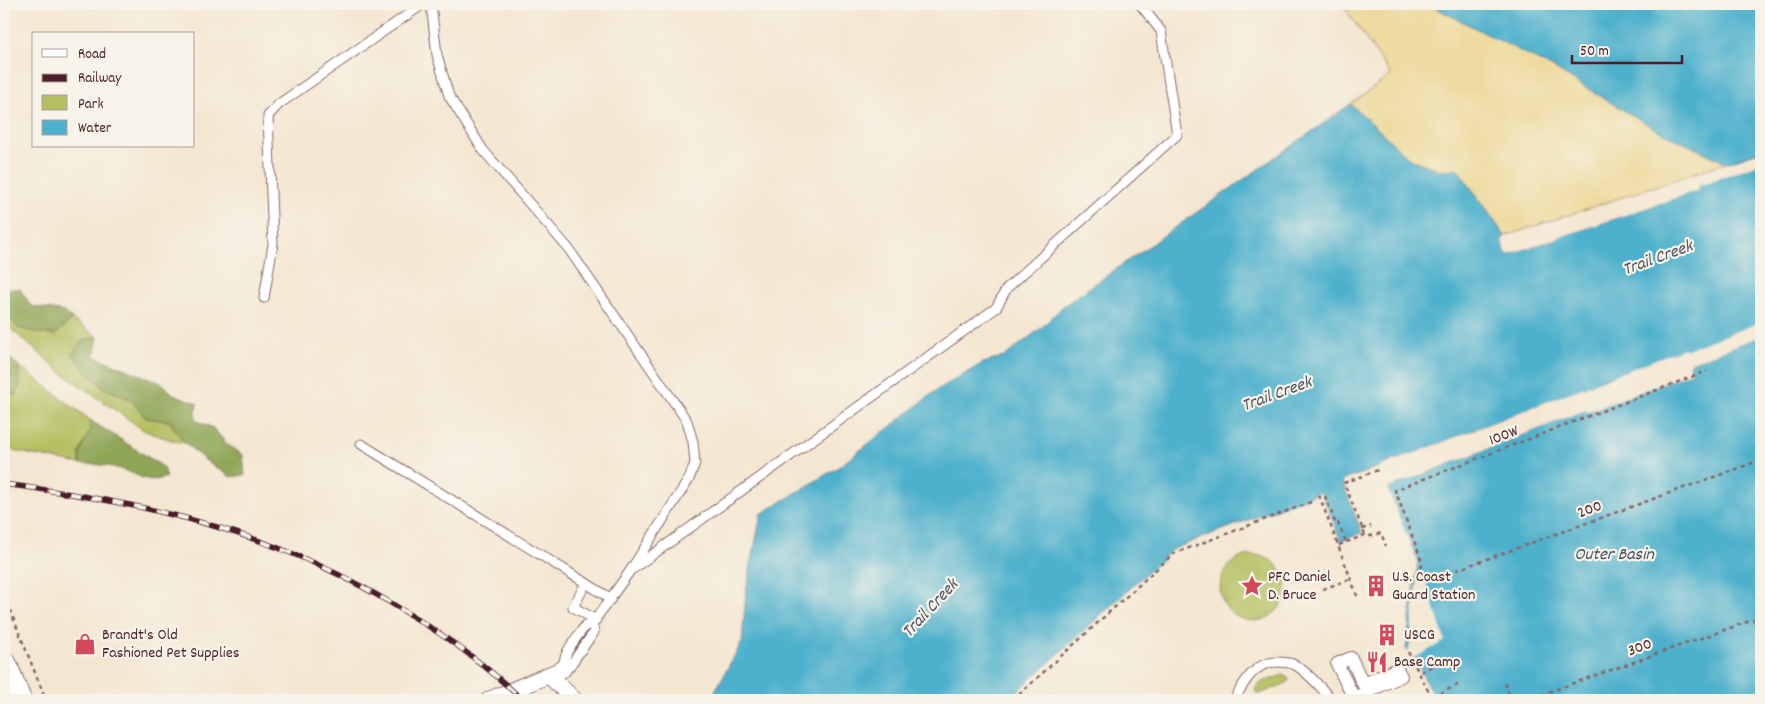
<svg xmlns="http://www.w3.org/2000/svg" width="1765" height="704" viewBox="0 0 1765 704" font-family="Dekko,sans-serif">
<rect width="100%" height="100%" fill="#f7f3e8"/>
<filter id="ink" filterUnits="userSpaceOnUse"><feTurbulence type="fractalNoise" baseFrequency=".02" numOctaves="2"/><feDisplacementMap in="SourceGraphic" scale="10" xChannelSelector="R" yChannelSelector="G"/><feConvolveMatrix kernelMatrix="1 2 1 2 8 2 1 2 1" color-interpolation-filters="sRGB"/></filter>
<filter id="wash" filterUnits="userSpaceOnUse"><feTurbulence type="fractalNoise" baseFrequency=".0096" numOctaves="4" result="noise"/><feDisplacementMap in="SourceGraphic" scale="20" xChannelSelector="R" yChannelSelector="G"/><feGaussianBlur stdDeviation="1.12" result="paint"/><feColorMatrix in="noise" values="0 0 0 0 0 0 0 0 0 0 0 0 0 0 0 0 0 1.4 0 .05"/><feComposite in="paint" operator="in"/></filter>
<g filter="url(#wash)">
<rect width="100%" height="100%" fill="#f4e7d2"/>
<g fill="#b4bf61" stroke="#7f6f46">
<path d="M4,298L6,312L64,328L72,319L98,337L82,341L83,366L90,376L104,388L130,399L146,418L169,421L185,443L174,441L145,431L62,373L4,323Z"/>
<path d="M18,365L90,420V430L80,452V464L4,449V393L16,395L20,384Z"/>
<circle cx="1253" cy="588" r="33"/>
<path d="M1283,675L1288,678L1289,680L1287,683L1260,694L1256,693L1255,689L1260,683Z"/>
</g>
<g fill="#8fa657" stroke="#6c6241">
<path d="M4,289H20L31,306L64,312L72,319L55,335L38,333L18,328L6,312Z"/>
<path d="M98,337L94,356L163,384L173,394L197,403L195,420L213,428L228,445L243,455L245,475L231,477L205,460L185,443L169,421L146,418L130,399L104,388L90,376L72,354L82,341Z"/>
<path d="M4,354L18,365L20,384L16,395L4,393Z"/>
<path d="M90,420L162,466L167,477C146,484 142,476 123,470C109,465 95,464 80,464V452L90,430Z"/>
</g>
<path fill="#eeda9e" stroke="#9c7c64" d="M1342,4H1761V151L1505,236L1472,189L1431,179L1337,114L1391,75Z"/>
<g fill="#4db0cc" stroke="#4c687c">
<path d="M1428,4H1761V151L1726,163L1655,129L1553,68Z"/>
<path d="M1351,104L1410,159L1443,171L1457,168L1505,236L1502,240L1507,255L1699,190L1697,186L1761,163V322L1685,351L1683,349L1342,481L1362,533L1341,541L1321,492L1173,549L1008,700H710L742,642L746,591L761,514L840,466L937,390L983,363L1004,357L1041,328L1062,307Z"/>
<path d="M1761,336V700H1435L1410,649L1406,650L1418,561L1388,488L1586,410L1587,411L1692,372L1689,363Z"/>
</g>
<g fill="#f4e7d2">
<path d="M1761,161V163L1698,186L1699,190L1507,255L1502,240L1508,236L1505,241L1509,252L1696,189V184Z"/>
<path d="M1761,322V325L1686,353L1682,352L1380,469L1379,467L1684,348L1685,350Z"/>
<path d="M1761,334V336L1689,363L1692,372L1587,412L1586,410L1388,488L1387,485L1585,407L1588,408L1689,371L1686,364L1688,361Z"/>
<path d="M1424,575L1445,641L1414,658L1409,649L1418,577Z"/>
</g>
</g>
<g filter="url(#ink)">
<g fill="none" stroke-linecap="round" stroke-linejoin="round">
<g stroke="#866565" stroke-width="11">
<g id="service">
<path d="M431,4L437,55L449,96L483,150L568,248L687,421L693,442L695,463L689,479L630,571L592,624L585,626C576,639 563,652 563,669L569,667L594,632L592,624"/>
<path d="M264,298L273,244L268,116L279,104L423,4"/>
<path d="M361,444L586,583L573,607L596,620"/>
<path d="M634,568L996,308L1007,288L1177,135L1161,31L1140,4"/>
<path d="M586,583L611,599"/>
<path d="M1234,700C1244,682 1255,661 1279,662C1285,663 1290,662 1295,665C1309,673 1321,688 1332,700"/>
</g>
</g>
<g stroke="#866565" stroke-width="14">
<path id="pedestrian" d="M1351,658L1363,684L1397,669L1401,676L1354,698L1337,664Z"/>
</g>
<g stroke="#866565" stroke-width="18">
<g id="minor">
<path d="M549,675L574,700"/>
<path d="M489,700L563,669"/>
</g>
</g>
<g stroke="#866565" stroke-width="28">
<path id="primary" d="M4,665L18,700"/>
</g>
<g stroke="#866565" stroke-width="2.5" stroke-dasharray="4 4" stroke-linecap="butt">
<path d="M1319,495L1358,598"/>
<path d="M1325,496L1336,524L1338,523L1346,542"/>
<path d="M1362,529L1371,526"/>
<path d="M1365,535L1344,483L1378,470"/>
<path d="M1339,545L1365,535L1370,536L1381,533L1386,546"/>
<path d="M1421,576L1422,562L1395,490L1707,371"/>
<path d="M1426,581L1761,460"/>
<path d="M1323,589L1350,579"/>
<path d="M4,595L46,700"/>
<path d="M1408,652L1433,700"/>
<path d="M1421,672L1446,658"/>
<path d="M1505,683L1511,700"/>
<path d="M1433,697L1461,683"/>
<path d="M1013,700L1173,554L1311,502"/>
<path d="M1526,700L1761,617"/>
</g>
<use href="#service" stroke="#fff" stroke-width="9"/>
<use href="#pedestrian" stroke="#fff" stroke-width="12"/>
<use href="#minor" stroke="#fff" stroke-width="16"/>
<use href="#primary" stroke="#fff" stroke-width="26"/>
<g stroke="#4a1f2b" stroke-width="5.5">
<path id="rail" d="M4,484C109,498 217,519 314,563C350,579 384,598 417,619C454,642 491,669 522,700"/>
</g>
<use href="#rail" stroke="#f7f3e8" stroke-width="4" stroke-dasharray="11" stroke-linecap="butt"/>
</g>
</g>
<defs>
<g id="sight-bare" transform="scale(1.725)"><path d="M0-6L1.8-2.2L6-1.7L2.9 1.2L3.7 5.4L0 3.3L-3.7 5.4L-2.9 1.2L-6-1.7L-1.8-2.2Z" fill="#d1495b" stroke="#f7f3e8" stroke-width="2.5" paint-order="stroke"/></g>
<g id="building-bare" transform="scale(1.725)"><path d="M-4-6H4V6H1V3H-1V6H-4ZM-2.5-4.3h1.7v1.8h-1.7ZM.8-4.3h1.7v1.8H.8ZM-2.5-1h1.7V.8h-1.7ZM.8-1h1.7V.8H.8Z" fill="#d1495b" stroke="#f7f3e8" stroke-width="2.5" paint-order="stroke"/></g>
<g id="shop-bare" transform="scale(1.725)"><path d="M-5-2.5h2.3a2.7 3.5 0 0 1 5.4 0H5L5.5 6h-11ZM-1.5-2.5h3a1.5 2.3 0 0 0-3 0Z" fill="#d1495b" stroke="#f7f3e8" stroke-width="2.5" paint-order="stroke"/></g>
<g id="restaurant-bare" transform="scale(1.725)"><path d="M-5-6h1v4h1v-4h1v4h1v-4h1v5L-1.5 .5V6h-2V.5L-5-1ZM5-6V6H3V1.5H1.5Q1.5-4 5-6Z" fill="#d1495b" stroke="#f7f3e8" stroke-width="2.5" paint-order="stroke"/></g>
</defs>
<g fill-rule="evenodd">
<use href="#sight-bare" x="1252" y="586"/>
<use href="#building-bare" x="1376" y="586"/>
<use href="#building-bare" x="1387" y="635"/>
<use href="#shop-bare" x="85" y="644"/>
<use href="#restaurant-bare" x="1377" y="662"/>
</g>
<g text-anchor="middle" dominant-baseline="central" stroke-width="4.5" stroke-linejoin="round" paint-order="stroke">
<g font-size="16" fill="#4a1f2b" stroke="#f7f3e8">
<text transform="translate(1504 436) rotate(-21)">100W</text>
<text transform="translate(1590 510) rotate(-20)">200</text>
<text transform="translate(1640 648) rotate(-20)">300</text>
</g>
<g font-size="16" fill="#4a1f2b" stroke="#f7f3e8" text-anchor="start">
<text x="1268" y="577">PFC Daniel<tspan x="1268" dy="18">D. Bruce</tspan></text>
<text x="1392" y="577">U.S. Coast<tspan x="1392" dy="18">Guard Station</tspan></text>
<text x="102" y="635">Brandt's Old<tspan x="102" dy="18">Fashioned Pet Supplies</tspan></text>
<text x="1404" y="635">USCG</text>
<text x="1394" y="662">Base Camp</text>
</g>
<g font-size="18" font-style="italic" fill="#4b5263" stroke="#f7f3e8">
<text transform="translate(1658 259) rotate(-20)">Trail Creek</text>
<text transform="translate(1277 395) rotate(-20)">Trail Creek</text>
<text x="1614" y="555">Outer Basin</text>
<text transform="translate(931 609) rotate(-47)">Trail Creek</text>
</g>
</g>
<rect width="1765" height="704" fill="none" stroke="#f7f3e8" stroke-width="20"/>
<rect x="32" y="32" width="162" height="115" fill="#f7f3e8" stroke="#b29e9c"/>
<rect x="42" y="49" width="25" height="8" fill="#ffffff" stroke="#b29e9c"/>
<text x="78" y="58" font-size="15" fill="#4a1f2b">Road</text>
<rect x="42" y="74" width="25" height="8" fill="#4a1f2b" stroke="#b29e9c"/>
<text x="78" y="82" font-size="15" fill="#4a1f2b">Railway</text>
<rect x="42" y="95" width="25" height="15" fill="#b4bf61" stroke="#b29e9c"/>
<text x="78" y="108" font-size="15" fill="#4a1f2b">Park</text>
<rect x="42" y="120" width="25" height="15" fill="#4db0cc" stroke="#b29e9c"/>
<text x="78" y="132" font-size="15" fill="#4a1f2b">Water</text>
<path d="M1572 55v8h110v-8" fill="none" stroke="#4a1f2b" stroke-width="2.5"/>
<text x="1580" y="55" font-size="15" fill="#4a1f2b" stroke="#f7f3e8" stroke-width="4" paint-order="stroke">50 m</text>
</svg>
